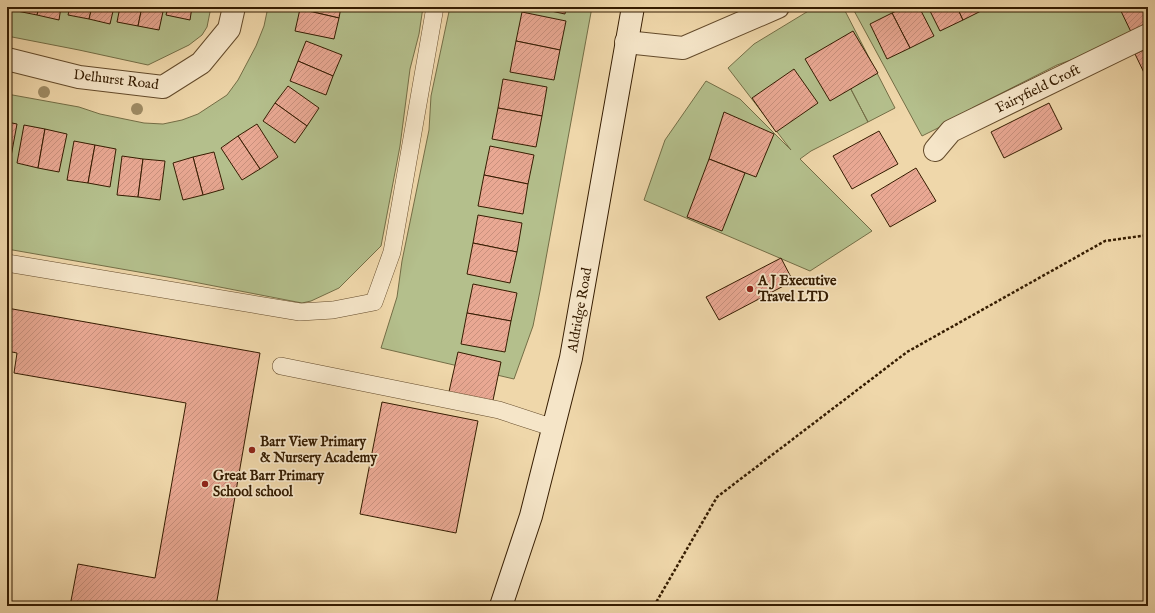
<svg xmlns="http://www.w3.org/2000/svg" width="1155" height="613" viewBox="0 0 1155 613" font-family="'IM FELL English',serif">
<defs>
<pattern id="building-hatch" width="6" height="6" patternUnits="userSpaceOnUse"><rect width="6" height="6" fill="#e9a893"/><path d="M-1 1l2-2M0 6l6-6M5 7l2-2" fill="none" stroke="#c8907d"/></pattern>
</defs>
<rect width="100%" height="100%" fill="#efd7aa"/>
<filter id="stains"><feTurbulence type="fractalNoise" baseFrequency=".005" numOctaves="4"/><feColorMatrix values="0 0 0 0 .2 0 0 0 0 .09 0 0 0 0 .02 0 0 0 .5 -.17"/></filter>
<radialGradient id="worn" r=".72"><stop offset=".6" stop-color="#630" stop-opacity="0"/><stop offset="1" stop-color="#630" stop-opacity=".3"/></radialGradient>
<g fill="#b4bf8c" stroke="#746e46">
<path d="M7,7H211L207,27L202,35L189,45L148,65L79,50L7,36Z"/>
<path d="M268,7H423L419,34L410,69L400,146L381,246L339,288L311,301L302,303L173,278L7,249V94L79,107L100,114L144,123L163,124L182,120L198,114L227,95L238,80L256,46L264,26Z"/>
<path d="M450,7H592L540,291L533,326L514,379L381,348L397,297L402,261L429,130L431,96Z"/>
<path d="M817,7H843L895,108L868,122L843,74L868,122L811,151L800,159L872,231L810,271L644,200L665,140L706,81L740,99L791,150L728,68L754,44L810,10L811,11Z"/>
<path d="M852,7H1148V26L1093,52L1057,65L974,107L950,122L922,136Z"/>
</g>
<g fill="url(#building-hatch)" stroke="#351c01">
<path d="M17,7H39L37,15L17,11Z"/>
<path d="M39,7H61L59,20L37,15Z"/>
<path d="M70,7H92L89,19L68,15Z"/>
<path d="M92,7H114L110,24L89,19Z"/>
<path d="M120,7H142L138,26L117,22Z"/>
<path d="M142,7H164L159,30L138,26Z"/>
<path d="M168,7H192L190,20L166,15Z"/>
<path d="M300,7H341L339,18L300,9Z"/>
<path d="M532,7H566L565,14Z"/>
<path d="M905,7H919L934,36L910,48L892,13Z"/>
<path d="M928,7H957L963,20L940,31Z"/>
<path d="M957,7H986L987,8L963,20Z"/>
<path d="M1119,7H1148V26L1132,34Z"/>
<path d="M300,9L339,18L334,39L295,31Z"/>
<path d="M522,12L566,21L560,50L516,41Z"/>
<path d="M892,13L910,48L887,59L870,24Z"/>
<path d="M853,31L878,73L830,101L805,59Z"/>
<path d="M306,41L342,55L333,76L298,61Z"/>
<path d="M516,41L560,50L554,80L510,72Z"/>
<path d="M1148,48V81L1135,54Z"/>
<path d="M298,61L333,76L326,95L290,81Z"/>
<path d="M794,69L818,103L776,132L752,98Z"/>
<path d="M503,79L547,87L542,116L498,108Z"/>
<path d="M288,86L319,108L307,126L275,103Z"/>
<path d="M275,103L307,126L295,143L263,121Z"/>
<path d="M1049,103L1062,129L1004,158L991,132Z"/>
<path d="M498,108L542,116L536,147L492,139Z"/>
<path d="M724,112L774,134L756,177L709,159Z"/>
<path d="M7,122L17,124L10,162H7Z"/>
<path d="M257,124L278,157L260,169L238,136Z"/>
<path d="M24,125L45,129L38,168L17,163Z"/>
<path d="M45,129L67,134L59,172L38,168Z"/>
<path d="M879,131L898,164L852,189L833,156Z"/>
<path d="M238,136L260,169L242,180L221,148Z"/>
<path d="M74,141L95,145L88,183L67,180Z"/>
<path d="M95,145L116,149L110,187L88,183Z"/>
<path d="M490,146L534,155L528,184L484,175Z"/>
<path d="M214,152L224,189L203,195L193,157Z"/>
<path d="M122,156L143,159L138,197L117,195Z"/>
<path d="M193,157L203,195L183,200L173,163Z"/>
<path d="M143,159L165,161L160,200L138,197Z"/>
<path d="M709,159L745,173L722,231L687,217Z"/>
<path d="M916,168L936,201L890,227L871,195Z"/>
<path d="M484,175L528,184L523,214L478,206Z"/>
<path d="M478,215L522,223L517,252L473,243Z"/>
<path d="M473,243L517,252L510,283L467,274Z"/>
<path d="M781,258L793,281L719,320L706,297Z"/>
<path d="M473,284L517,293L511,321L467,313Z"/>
<path d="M7,308L260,353L216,606H70L78,564L155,578L186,403L14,373L17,353L7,351Z"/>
<path d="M467,313L511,321L505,352L461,344Z"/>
<path d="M458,352L501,362L492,405L448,396Z"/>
<path d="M382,402L478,421L456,533L360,514Z"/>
</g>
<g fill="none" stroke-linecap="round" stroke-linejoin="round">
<g stroke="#644b2b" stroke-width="18">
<g id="lane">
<path d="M7,263L300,312L333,310L374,302L392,252L435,7"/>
<path d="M281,366L499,410L554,428"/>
</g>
</g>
<g stroke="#644b2b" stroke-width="24">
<g id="street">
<path d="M626,42L683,48L778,7"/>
<path d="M7,59L79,77L163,87L201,63L229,29L234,7"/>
<path d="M935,150L951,131L1148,35"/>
</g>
</g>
<g stroke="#351c01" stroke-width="24">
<path id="secondary" d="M501,606L531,516L571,358L633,7"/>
</g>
<path stroke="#351c01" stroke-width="2.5" stroke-dasharray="3 2" stroke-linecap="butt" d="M654,606L717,497L907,352L1105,241L1148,235"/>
<use href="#lane" stroke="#f5e5c8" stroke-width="17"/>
<use href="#street" stroke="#f5e5c8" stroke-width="22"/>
<use href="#secondary" stroke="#f5e5c8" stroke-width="22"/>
</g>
<g fill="#9e8b64">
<circle cx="44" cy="92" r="6"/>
<circle cx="137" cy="109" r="6"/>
</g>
<g fill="#8f2418" stroke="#f5e5c8" stroke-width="1.5">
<circle cx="750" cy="289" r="4"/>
<circle cx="252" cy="450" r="4"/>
<circle cx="205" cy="484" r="4"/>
</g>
<g text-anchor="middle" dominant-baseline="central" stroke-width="3.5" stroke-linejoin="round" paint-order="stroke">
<g font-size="14" fill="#351c01" stroke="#f5e5c8">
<text transform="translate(116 80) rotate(7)">Delhurst Road</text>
<text transform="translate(1038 89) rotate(-26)">Fairyfield Croft</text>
<text transform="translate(580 310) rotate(-80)">Aldridge Road</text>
</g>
<g font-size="14" font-weight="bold" fill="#351c01" stroke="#f5e5c8" text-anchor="start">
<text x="758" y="281">A J Executive<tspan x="758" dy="16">Travel LTD</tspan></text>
<text x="260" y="442">Barr View Primary<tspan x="260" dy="16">&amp; Nursery Academy</tspan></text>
<text x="213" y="476">Great Barr Primary<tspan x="213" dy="16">School school</tspan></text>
</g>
</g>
<rect width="1155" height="613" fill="none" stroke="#efd7aa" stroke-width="24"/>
<rect x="8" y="8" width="1139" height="597" fill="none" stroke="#351c01" stroke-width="2"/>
<rect x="12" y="12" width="1131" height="589" fill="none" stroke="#351c01"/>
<rect width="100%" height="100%" filter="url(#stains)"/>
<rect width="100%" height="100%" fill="url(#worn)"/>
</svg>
